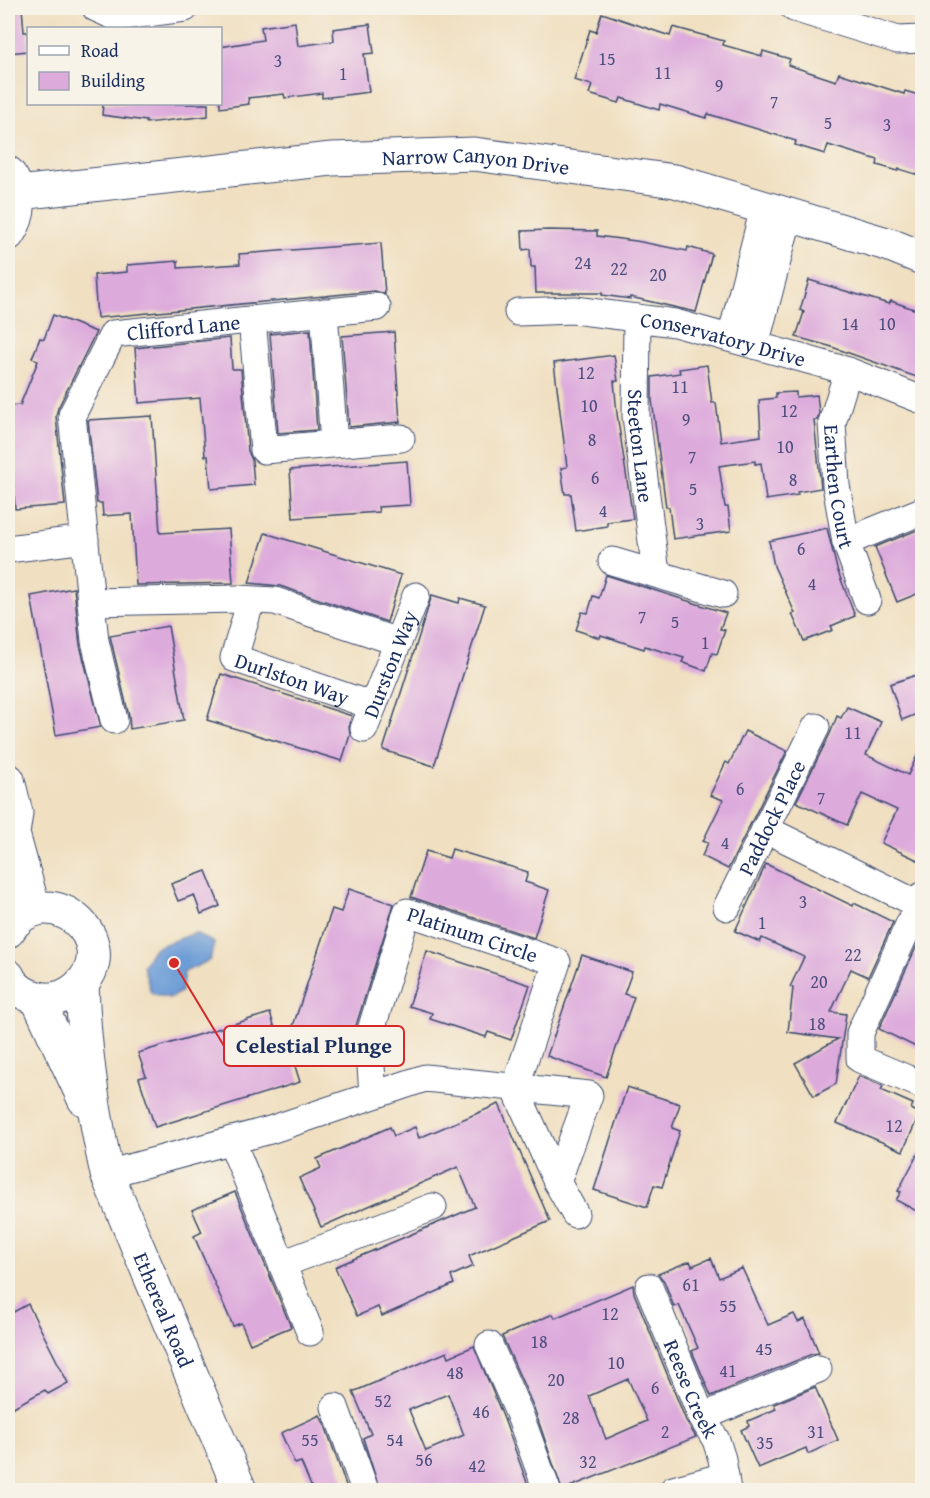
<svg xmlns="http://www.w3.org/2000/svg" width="930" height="1498" viewBox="0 0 930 1498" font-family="'Gentium Book Plus',serif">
<rect width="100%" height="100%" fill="#f7f3e8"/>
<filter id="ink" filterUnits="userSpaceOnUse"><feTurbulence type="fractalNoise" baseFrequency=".0167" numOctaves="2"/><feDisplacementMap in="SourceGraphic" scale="12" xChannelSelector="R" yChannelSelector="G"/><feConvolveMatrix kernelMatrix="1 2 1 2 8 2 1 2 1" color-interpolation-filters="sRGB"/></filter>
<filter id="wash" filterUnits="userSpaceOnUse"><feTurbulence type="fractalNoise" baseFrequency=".008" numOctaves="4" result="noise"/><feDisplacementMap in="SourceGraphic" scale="24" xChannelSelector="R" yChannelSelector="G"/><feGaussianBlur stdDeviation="1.35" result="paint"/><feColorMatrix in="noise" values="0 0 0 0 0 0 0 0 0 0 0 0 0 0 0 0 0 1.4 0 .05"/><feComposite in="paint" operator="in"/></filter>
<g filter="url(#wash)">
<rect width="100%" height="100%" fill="#f0dfc0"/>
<path fill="#6d9cd6" stroke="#44669a" stroke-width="1.5" d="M195,933L214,943L210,960L184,972L181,992L169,998L151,993L143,966L154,948Z"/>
<g id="blocks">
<g fill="#ddaadc" fill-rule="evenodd">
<path d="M8,8H22L24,32H28V51L8,53Z"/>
<path d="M602,13L670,36L673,27L724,41L723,45L762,56L763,51L790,59L788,65L836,81L839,73L904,94L905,91L922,96V176L899,169L898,171L877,165L878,160L828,145L825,154L795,145L796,141L708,114L706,118L660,104L659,110L621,98L619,103L589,94L592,85L574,80L590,30L596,32Z"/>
<path d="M295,22L298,46L334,41L333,29L370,24L374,53L364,54L369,92L322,98V93L285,98L284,94L248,98L249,104L220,108V47L263,40L261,27Z"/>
<path d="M103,104H208V116L146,123V121L102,115Z"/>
<path d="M549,230L597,231V236L636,241L687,251L688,247L712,254L696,312L630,297V299L602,295V293H536L535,267H531L530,249L523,250L522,231Z"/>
<path d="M381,243L385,294L375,291L97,318L94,275L127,272V265L178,261V268L240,264L239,254Z"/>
<path d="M809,280L889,304L891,301L922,312V379L829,346L796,337L804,312L800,310Z"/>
<path d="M53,315L96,332L58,408L56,416L65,505L15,509L8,406L20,405L38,361L32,358L40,338L44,339Z"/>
<path d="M310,330L317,430L278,433L270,334Z"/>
<path d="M394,332L400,422L349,427L342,336Z"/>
<path d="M230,338L232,369H241L248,451L252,460L254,485L211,489L208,456H205L200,398L139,403L135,348Z"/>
<path d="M614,355L618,381H614L617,414L633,519L607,522V526L576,531L571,494H565L561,468L567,467L554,363Z"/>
<path d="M707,365L712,403H716L721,442L761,436L759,400L776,398V393L796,392V397L817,395L819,413L817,420H814L821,488L797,492L798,495L766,500L761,463L755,464V461L719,466L725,507H728L731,531L673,539L669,507H666L652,400V377L680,373L679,369Z"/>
<path d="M152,416L160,533L229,529L233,583L136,585L132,514L103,516L102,503H97L88,420Z"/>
<path d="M407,461L410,505L378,507L379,512L293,518L290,470Z"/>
<path d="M827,528L837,569L855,616L831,626L833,630L804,641L792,614L795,613L774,566L769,541Z"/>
<path d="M922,528V592L897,602L875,547Z"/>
<path d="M265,533L401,575L387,622L280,586L249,583Z"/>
<path d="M606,575L726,613L720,629L725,630L717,654L712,653L706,671L682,662L684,658L645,646L644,649L601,635L600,638L576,630L582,612L588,613L593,596L599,598Z"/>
<path d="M74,588L80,645L101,727L56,735L31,596Z"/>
<path d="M432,595L459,603L460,598L485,605L434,766L383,750Z"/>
<path d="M168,626L184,720L130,729L129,716L110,636Z"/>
<path d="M922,673V712L902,720L890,684Z"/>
<path d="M221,674L352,716L349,724L350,735L342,761L207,720Z"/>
<path d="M847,707L881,722L866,755L908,775L922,745V862L881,843L897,810L862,794L847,825L796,802L830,734L837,716L841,718Z"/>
<path d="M745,731L787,751L728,869L702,856L708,843L703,841L723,800L710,795L726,762L729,764Z"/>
<path d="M452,849L528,872L525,882L549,890L534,938L411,897L426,851L449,858Z"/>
<path d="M766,864L853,906L854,903L893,922L868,977L851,969L831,1012L846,1014L836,1084L814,1096L795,1063L838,1039L788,1032L793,988L790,987L804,957L762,938L760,942L735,931Z"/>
<path d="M206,871L220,906L201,914L194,895L178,901L171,884Z"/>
<path d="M349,889L394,904L354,1032L353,1045L293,1026L332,909L341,912Z"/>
<path d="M918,943L922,945V1050L879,1029Z"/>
<path d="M427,951L530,985L511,1040L488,1032L486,1037L430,1019L432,1013L409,1006Z"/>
<path d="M582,955L632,972L624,994L634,997L606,1077L547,1056Z"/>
<path d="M270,1013L284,1056L288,1044L300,1082L155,1127L139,1078L146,1076L138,1053Z"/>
<path d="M859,1076L883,1086L881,1090L913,1104L911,1109L920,1113L903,1151L837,1123Z"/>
<path d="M627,1087L680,1104L672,1128L680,1131L662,1187L654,1185L647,1207L594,1190Z"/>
<path d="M499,1104L550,1221L469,1256L473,1266L451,1276L454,1284L382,1316L378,1307L357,1316L335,1267L475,1207L458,1167L321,1227L299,1178L321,1168L317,1159L390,1127L394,1136L415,1127L419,1138Z"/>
<path d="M922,1146V1214L896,1200L901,1192L898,1191Z"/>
<path d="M235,1192L291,1327L250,1344L241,1323L233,1326L194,1236L202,1232L192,1210Z"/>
<path d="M711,1258L719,1278L742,1268L768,1325L794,1314L798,1322L805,1319L819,1353L812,1354L711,1396L692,1351L698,1348L679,1305L674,1307L664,1281L658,1274L690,1261L692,1266Z"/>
<path d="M633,1285L634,1293L687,1423L696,1437L562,1490L534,1408L502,1336L553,1314L555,1318ZM628,1379L647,1421L606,1439L589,1396Z"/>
<path d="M28,1304L68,1383L48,1394L45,1390L8,1410V1315Z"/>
<path d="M474,1346L504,1419L530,1491H380L363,1438L371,1434L353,1392L447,1352L449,1357ZM448,1394L464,1435L426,1451L409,1410Z"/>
<path d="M815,1387L838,1440L808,1454L806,1448L758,1468L741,1430L749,1426L748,1421L776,1409L774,1404Z"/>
<path d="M320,1415L326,1428L348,1491H313L301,1462L295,1464L281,1433Z"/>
</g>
</g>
</g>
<g filter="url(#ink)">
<use href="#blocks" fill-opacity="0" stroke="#3b496d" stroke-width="1.5"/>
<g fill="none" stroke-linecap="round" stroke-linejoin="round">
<g stroke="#3b496d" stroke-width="29">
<g id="minor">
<path d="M96,8L116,17L185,8"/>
<path d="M794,8L898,40L922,39"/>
<path d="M324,312L334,443"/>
<path id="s1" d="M518,312L574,310L675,323L848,371L922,400"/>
<path id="s2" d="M637,318L636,416L656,573"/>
<path d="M252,320L264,450L401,438"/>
<path d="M731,338L764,208"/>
<path d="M755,345L789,215"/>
<path id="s3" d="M848,371L832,423L836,485L846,542L867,600"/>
<path d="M846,542L922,511"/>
<path d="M8,549L85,539"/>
<path d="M612,561L723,594"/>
<path id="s4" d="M251,600L234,658L373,706"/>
<path d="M91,602L237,599L275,601L398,642"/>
<path id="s5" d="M114,720L95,641L72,415L113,334L377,307"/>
<path id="s6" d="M364,729L416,596"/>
<path d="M765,829L922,906"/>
<path d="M922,896L860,1033V1059L922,1085"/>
<path id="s7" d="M727,907L816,727"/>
<path id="s8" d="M373,1095L369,1037L407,912L557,962L515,1088L557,1182L575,1214"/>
<path d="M231,1140L310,1332"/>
<path d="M107,1174L270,1130L425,1078L589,1095L557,1182"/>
<path d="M282,1264L433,1207"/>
<path id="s9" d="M649,1287L702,1417L716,1440L722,1459L727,1490"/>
<path d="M489,1345L519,1413L547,1490"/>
<path d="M335,1407L365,1490"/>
<path d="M702,1417L818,1369"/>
<path d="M673,1490L725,1476"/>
</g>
</g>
<g stroke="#3b496d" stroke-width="35">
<g id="tertiary">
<path d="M8,173C23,191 21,216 8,234"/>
<path id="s10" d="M18,193L332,159L474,154L675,181L890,245L922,258"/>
<path d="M8,780L16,813L13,834L34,910"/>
<path id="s11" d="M82,983C84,1047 93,1111 107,1174L240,1490"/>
<path d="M37,998L84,1099"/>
</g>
</g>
<g stroke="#3b496d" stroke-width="35">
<path id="secondary" d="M8,931C47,871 127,942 78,987C69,995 57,1000 45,999C30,998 14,990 8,976"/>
</g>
<use href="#minor" stroke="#fff" stroke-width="27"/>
<use href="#tertiary" stroke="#fff" stroke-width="33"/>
<use href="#secondary" stroke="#fff" stroke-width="33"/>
</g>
</g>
<g text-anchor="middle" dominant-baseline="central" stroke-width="6" stroke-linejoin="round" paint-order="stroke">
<g font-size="18" fill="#4c4e7e">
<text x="607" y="58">15</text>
<text x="278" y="60">3</text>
<text x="663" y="72">11</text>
<text x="343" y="73">1</text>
<text x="719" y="85">9</text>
<text x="774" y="101">7</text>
<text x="828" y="122">5</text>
<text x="887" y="124">3</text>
<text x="583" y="262">24</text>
<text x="619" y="268">22</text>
<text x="658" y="274">20</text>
<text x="850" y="323">14</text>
<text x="887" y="323">10</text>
<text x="586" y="372">12</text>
<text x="680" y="386">11</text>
<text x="589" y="405">10</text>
<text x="789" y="410">12</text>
<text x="686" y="419">9</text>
<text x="592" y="439">8</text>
<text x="785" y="446">10</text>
<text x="692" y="456">7</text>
<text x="595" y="477">6</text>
<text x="793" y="479">8</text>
<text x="693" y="488">5</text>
<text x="603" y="510">4</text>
<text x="700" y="523">3</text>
<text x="801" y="548">6</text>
<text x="812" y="583">4</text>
<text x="642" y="616">7</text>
<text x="675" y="621">5</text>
<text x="705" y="642">1</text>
<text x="853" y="732">11</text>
<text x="740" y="788">6</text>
<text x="821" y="797">7</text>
<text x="725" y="842">4</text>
<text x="803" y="901">3</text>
<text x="762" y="922">1</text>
<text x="853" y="954">22</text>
<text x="819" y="981">20</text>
<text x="817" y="1023">18</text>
<text x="894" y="1125">12</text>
<text x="691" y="1284">61</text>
<text x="728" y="1305">55</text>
<text x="610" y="1313">12</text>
<text x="539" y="1341">18</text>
<text x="764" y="1348">45</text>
<text x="616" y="1362">10</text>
<text x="728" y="1370">41</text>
<text x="455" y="1372">48</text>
<text x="556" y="1379">20</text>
<text x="655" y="1387">6</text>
<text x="383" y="1400">52</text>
<text x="481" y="1411">46</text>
<text x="571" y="1417">28</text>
<text x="665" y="1431">2</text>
<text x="816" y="1431">31</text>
<text x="310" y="1439">55</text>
<text x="395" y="1439">54</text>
<text x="765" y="1442">35</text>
<text x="424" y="1459">56</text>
<text x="588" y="1461">32</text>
<text x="477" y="1465">42</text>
</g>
<g font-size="21" fill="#1b2f5e" stroke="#f7f3e8">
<text stroke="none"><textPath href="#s10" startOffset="460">Narrow Canyon Drive</textPath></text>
<text stroke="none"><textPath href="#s5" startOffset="470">Clifford Lane</textPath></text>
<text stroke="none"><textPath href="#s1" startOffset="208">Conservatory Drive</textPath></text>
<text stroke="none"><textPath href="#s2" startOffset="128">Steeton Lane</textPath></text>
<text stroke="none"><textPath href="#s3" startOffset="118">Earthen Court</textPath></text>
<text stroke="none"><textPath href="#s6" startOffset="70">Durston Way</textPath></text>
<text stroke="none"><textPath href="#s4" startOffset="122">Durlston Way</textPath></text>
<text stroke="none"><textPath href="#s7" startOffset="100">Paddock Place</textPath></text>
<text stroke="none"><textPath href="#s8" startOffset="258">Platinum Circle</textPath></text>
<text stroke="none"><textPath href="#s11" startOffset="340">Ethereal Road</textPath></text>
<text stroke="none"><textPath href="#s9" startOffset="110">Reese Creek</textPath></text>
</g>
</g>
<path fill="none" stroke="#d62828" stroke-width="2" d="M174 963L224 1046"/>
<circle fill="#d62828" stroke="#f7f3e8" stroke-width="2" cx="174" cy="963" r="6"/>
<rect fill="#f7f3e8" stroke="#d62828" stroke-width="2" x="224" y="1026" width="180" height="40" rx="6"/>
<g font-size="22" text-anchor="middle" font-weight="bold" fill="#1b2f5e">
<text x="314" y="1053">Celestial Plunge</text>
</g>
<rect width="930" height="1498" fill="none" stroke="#f7f3e8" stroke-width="30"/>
<rect x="27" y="27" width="195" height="78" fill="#f7f3e8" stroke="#9fa5b1" stroke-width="1.5"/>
<rect x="39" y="46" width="30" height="9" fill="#ffffff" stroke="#9fa5b1" stroke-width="1.5"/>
<text x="81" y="57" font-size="18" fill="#1b2f5e">Road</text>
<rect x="39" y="72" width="30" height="18" fill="#ddaadc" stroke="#9fa5b1" stroke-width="1.5"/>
<text x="81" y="87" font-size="18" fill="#1b2f5e">Building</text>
</svg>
